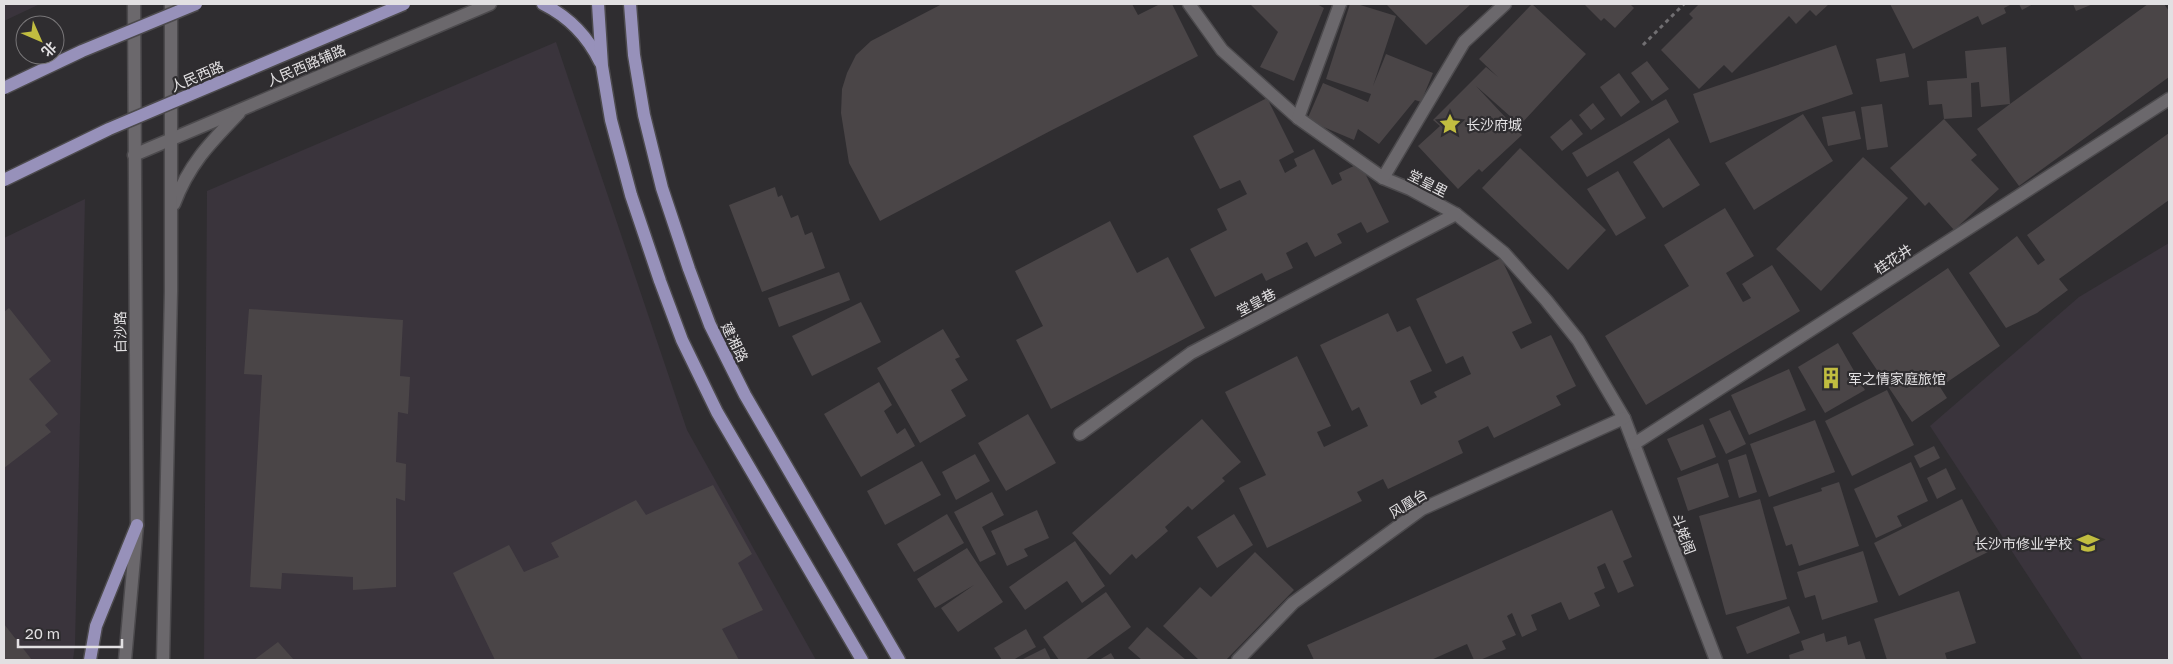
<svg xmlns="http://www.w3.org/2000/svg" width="2173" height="664" viewBox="0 0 2173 664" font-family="'Golos Text','Noto Sans SC',sans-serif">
<rect width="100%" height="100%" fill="#2f2d30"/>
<g fill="#3a343c">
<path d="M4,4H40L4,21Z"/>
<path d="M556,42L687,430L816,660H204L207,191Z"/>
<path d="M85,199L75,645L73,660H4V238Z"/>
<path d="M2169,243V660H2083L1930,426L2079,297Z"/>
</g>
<g fill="#4a4547">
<path d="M942,4H1132L1138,15L1160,4H1172L1198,56L1052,130L880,221L849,163L841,113L842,89L847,73L856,55L871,41Z"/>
<path d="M1250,4H1317L1324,8L1294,81L1260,67L1278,32Z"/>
<path d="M1350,4H1357L1396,16L1373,86L1386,54L1433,73L1421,102L1415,100L1379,144L1358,129L1354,140L1307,120L1323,83L1368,102L1371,94L1326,79Z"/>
<path d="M1386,4H1471L1426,45Z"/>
<path d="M1532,4L1586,54L1520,125L1476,86L1522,135L1482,172L1479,169L1458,189L1418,146L1440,126L1433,120L1486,67L1498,77L1479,59Z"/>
<path d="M1584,4H1630L1634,8L1615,28L1604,18L1601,21Z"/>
<path d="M1699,4H1829L1816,16L1810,10L1796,24L1789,16L1732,73L1724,65L1699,89L1661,50L1693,18L1689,14Z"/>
<path d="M1890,4H2012L2004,8L2006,13L1982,25L1978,16L1913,49Z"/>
<path d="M2019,4H2033L2022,10Z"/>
<path d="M2073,4H2093L2076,11Z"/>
<path d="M2148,4H2164L2169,11V77L2019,186L1977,129L2010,104L1981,107L1979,82L1971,83L1972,117L1944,119L1942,104L1929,105L1927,81L1967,78L1965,51L2006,47L2010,104Z"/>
<path d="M1836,45L1853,94L1710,143L1693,94Z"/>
<path d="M1905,53L1909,77L1880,82L1876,59Z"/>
<path d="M1647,61L1669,89L1652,101L1631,73Z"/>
<path d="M1619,73L1640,102L1621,117L1600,87Z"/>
<path d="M1267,98L1294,152L1279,160L1285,173L1297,166L1294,159L1314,149L1332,185L1342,180L1339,173L1360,163L1389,222L1367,233L1361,222L1337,234L1342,243L1315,257L1307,242L1286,253L1293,268L1266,281L1262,273L1215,297L1190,249L1227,230L1217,209L1247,194L1240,180L1220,189L1193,136Z"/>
<path d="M1666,99L1679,122L1587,177L1572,153Z"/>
<path d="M1593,103L1605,119L1591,130L1579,115Z"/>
<path d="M1882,104L1888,147L1867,150L1861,107Z"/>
<path d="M1855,111L1861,139L1828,146L1822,117Z"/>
<path d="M1803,114L1833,161L1754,210L1725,163Z"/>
<path d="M1571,119L1583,134L1562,151L1550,137Z"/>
<path d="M1944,119L1977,155L1971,160L1999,189L1954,230L1929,202L1925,206L1890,168Z"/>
<path d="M2169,133V200L2059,279L2068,290L2037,313L2006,328L1969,273L2017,236L2038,265L2045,260L2027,235Z"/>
<path d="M1669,138L1700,185L1663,208L1633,162Z"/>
<path d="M1520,148L1606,230L1568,270L1482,188Z"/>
<path d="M1863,157L1908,198L1821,291L1776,249Z"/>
<path d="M1618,171L1646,218L1616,236L1587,189Z"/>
<path d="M775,187L778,197L782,195L791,218L798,215L805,235L812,232L825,268L762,292L729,205Z"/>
<path d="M1725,208L1754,256L1726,273L1743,302L1751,298L1742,284L1772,265L1800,311L1646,405L1605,336L1689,286L1664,245Z"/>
<path d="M1110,221L1137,273L1168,257L1205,328L1051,409L1016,340L1043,326L1015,271Z"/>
<path d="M1501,258L1532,323L1512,332L1521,349L1551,335L1576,386L1556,396L1561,405L1494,438L1488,426L1458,441L1463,453L1388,489L1383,479L1357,492L1362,501L1267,548L1239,488L1266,475L1225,392L1297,356L1331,426L1317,432L1324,447L1368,426L1359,407L1352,411L1320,345L1388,313L1397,332L1410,326L1432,371L1410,381L1421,405L1437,397L1434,392L1471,374L1463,356L1446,364L1416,299Z"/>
<path d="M1948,268L2000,346L1940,387L1947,398L1912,422L1852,333Z"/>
<path d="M839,272L850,300L779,327L768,298Z"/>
<path d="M861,302L881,342L812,376L792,336Z"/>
<path d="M9,308L51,361L29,379L58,414L45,425L51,432L4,468V312Z"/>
<path d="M249,309L403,320L400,376L410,377L408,414L398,412L396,462L406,464L405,501L396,498V587L353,590V577L282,573L281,589L250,587L262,375L244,374Z"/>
<path d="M943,329L960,357L955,359L968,380L951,390L966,416L920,443L877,368Z"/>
<path d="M1838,343L1865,390L1825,413L1798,367Z"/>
<path d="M1789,369L1806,410L1749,435L1731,395Z"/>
<path d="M879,382L892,405L884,411L897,434L905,428L915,446L861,477L824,414Z"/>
<path d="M1887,390L1914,445L1852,476L1825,421Z"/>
<path d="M1730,410L1746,444L1726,454L1709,419Z"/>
<path d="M1028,414L1056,463L1006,491L978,443Z"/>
<path d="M1202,419L1241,462L1222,478L1225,481L1192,510L1188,506L1165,527L1168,531L1136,559L1132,554L1110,575L1072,533Z"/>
<path d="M1815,420L1835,472L1769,497L1750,444Z"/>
<path d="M1703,424L1716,457L1681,471L1667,439Z"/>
<path d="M1934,446L1940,458L1920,468L1914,456Z"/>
<path d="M975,454L990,481L956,500L942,472Z"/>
<path d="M1746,454L1757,492L1739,498L1728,460Z"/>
<path d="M922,461L941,495L885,525L867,491Z"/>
<path d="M1911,462L1928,501L1897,516L1902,526L1876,538L1854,489Z"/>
<path d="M1718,463L1729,497L1688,511L1677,478Z"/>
<path d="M1946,468L1956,489L1937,499L1927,478Z"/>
<path d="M1839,482L1859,546L1799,566L1792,544L1786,546L1773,507L1822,491L1821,488Z"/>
<path d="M713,485L752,554L738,563L763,610L722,629L739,660H495L453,573L509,545L524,572L559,557L551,543L636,500L646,515Z"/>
<path d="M992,492L1004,515L982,527L996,554L980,562L954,512Z"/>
<path d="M1760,499L1787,599L1726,615L1699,516Z"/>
<path d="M1962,499L1988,552L1899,596L1874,543Z"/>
<path d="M1037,510L1049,538L1024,549L1028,556L1007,566L991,531Z"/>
<path d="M1612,510L1632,557L1623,561L1634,586L1618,593L1605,563L1597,567L1605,588L1594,593L1600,606L1569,620L1561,602L1531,615L1537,630L1522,637L1512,613L1507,616L1516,635L1502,641L1506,649L1480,660H1474L1467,644L1431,660H1314L1307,645Z"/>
<path d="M947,514L964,543L914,572L897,544Z"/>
<path d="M1234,514L1253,545L1217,568L1197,537Z"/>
<path d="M1075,541L1105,586L1082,603L1067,581L1025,610L1009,587Z"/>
<path d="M967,548L1003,602L958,632L941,608L974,585L935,608L917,579Z"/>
<path d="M1863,551L1878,602L1822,620L1815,595L1805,598L1797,572Z"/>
<path d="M1255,552L1294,590L1226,660H1199L1163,626L1200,587L1211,597Z"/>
<path d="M1959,591L1976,643L1945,653L1947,660H1887L1874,619Z"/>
<path d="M1106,592L1131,627L1085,660H1059L1043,637Z"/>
<path d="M1789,606L1800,633L1747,654L1736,627Z"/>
<path d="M4,624L32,660H4Z"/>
<path d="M1147,627L1186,660H1142L1128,648Z"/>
<path d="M1026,629L1036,647L1013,660H1002L994,648Z"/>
<path d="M1824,633L1826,642L1846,636L1848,645L1860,641L1866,660H1790L1789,655L1804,650L1801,641Z"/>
<path d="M278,642L294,660H254Z"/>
<path d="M1045,648L1051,660H1021Z"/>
<path d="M1111,653L1115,660H1099Z"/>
</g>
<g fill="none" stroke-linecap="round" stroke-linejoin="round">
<g stroke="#4c4a4d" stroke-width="15">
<g id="minor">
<path d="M1189,4L1222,50L1298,118L1383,178L1410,189L1456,214L1504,253L1546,300L1578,340L1624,418L1716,660"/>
<path d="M1298,118L1340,4"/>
<path d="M134,155L490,4"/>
<path d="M1383,178L1464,42L1505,4"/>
<path d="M174,204C189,164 210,143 239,113"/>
<path d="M1080,434L1191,353L1456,214"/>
<path d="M1634,444L2169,99"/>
<path d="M125,660L137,525L134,4"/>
<path d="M163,660L171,291V4"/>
<path d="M1238,660L1293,603L1422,509L1624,418"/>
</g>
</g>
<g stroke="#4c4a4d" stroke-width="15">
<g id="major">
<path d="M543,4C569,17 587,35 600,62"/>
<path d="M598,4L602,66L611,120L631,195L660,281L682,340L717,412L862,660"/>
<path d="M630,4L634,55L644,115L662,188L689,269L710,325L745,395L899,660"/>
<path d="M90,660L96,626L137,525"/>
</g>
</g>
<path stroke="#716f72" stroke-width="3" stroke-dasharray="4 4" stroke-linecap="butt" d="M1643,45L1684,4"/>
<use href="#minor" stroke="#6b686c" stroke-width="12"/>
<use href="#major" stroke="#9791ba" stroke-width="12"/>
<g stroke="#4c4a4d" stroke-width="15" stroke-linecap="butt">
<g id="major-bridge">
<path d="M4,88L82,51L196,4"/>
<path d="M4,180L109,129L404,4"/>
</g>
</g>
<use href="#major-bridge" stroke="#9791ba" stroke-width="12"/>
</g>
<defs>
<g id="sight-bare" transform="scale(1.725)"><path d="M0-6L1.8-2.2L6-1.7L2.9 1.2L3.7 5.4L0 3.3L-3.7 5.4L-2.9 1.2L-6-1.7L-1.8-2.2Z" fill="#c1bd40" stroke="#2f2d30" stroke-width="2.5" paint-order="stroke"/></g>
<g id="building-bare" transform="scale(1.725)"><path d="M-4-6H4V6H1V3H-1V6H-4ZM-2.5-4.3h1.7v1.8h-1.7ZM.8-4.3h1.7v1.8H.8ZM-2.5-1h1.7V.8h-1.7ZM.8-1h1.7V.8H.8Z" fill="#c1bd40" stroke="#2f2d30" stroke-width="2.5" paint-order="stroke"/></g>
<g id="school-bare" transform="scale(1.725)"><path d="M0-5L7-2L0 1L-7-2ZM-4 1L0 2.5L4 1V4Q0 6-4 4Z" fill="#c1bd40" stroke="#2f2d30" stroke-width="2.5" paint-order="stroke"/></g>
</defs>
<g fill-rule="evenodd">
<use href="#sight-bare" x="1450" y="124"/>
<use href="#building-bare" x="1831" y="378"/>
<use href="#school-bare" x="2088" y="543"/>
</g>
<g text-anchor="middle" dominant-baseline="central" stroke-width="4.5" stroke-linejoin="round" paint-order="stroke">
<g font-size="14" fill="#e2e0e2" stroke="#2f2d30">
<text transform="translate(306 65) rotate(-23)">人民西路辅路</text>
<text transform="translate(197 76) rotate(-23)">人民西路</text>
<text transform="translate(1428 183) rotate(27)">堂皇里</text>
<text transform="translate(1893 259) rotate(-33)">桂花井</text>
<text transform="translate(1256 302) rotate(-28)">堂皇巷</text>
<text transform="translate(120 332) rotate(-91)">白沙路</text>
<text transform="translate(735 342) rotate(64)">建湘路</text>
<text transform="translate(1408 503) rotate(-32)">风凰台</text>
<text transform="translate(1684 534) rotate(69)">斗姥阁</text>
</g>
<g font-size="14" fill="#e2e0e2" stroke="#2f2d30" text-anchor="start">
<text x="1466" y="124">长沙府城</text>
<text x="1848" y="378">军之情家庭旅馆</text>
<text x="2072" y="543" text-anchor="end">长沙市修业学校</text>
</g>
</g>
<rect width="2173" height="664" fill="none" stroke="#e2e0e2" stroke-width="10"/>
<g transform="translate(40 40) rotate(135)"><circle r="24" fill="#2f2d30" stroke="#777577"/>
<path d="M0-4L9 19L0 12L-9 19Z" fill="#c1bd40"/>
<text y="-8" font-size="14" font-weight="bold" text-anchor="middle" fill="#e2e0e2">北</text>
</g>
<path d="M18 639v8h104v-8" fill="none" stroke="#e2e0e2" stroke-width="2.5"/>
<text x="25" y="639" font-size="15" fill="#e2e0e2" stroke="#2f2d30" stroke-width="4" paint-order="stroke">20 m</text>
</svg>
